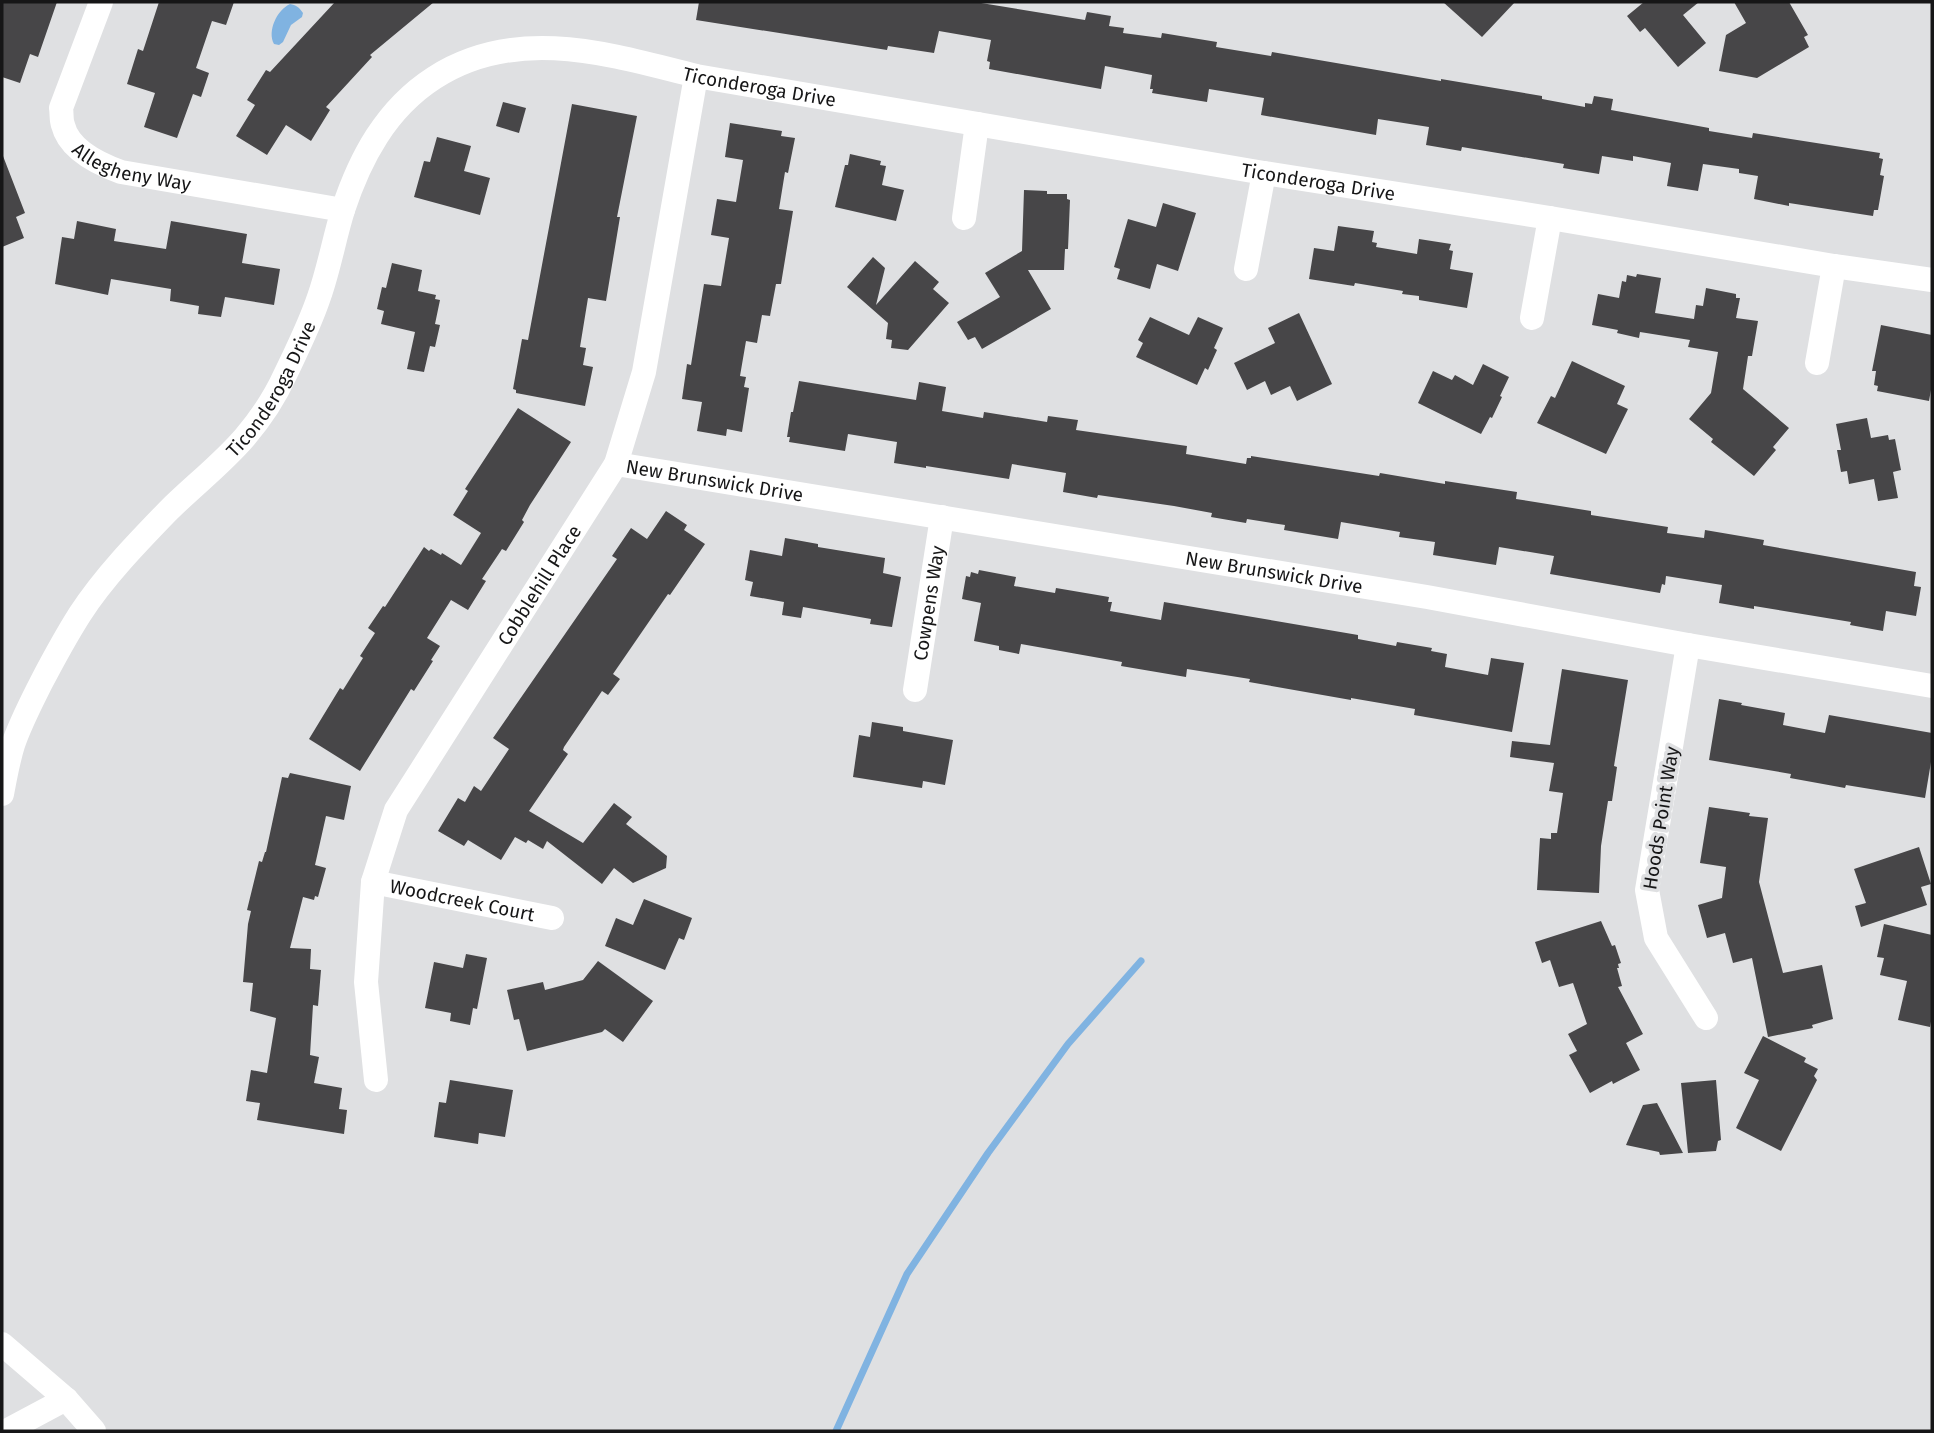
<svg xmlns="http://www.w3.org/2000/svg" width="1934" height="1433" viewBox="0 0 1934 1433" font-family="'Fira Sans',sans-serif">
<rect width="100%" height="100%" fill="#dfe0e2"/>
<path fill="#80b3e1" d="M290,4C296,5 299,7 303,13L302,17L291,25L283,42L279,45L274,44C267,31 277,10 290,4Z"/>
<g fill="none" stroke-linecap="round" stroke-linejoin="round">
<path stroke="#80b3e1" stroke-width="7" d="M836,1431L907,1274L988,1153L1068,1044L1141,961"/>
</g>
<g fill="#474648">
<path d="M2,2H57L38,57L30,54L20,83L2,77Z"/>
<path d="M159,2H234L226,25L212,21L196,68L209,73L201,97L193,94L177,138L144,127L155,93L127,84L138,49L143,51Z"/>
<path d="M335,2H434L370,55L372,57L326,107L330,110L311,141L286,125L267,155L236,136L255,105L247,100L266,70L270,72Z"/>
<path d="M699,2H975L1085,20L1087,12L1111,16L1109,26L1124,28L1123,33L1161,38L1162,33L1217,42L1216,47L1271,56L1272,52L1441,81V79L1542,96V99L1585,107V103L1592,104L1594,96L1613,99L1611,110L1709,128V131L1752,138L1753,133L1880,153L1879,158L1883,159L1880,175L1884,176L1878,210H1874L1873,216L1789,203V206L1754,199L1758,176L1739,173V169L1703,164L1698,191L1667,186L1671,163L1633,156V161L1602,156L1599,174L1563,168L1564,164L1462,147L1461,151L1426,145L1429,127L1378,119L1376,135L1261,115L1264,98L1209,89L1207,102L1152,93L1153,89H1150L1152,75L1105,66L1101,89L989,69L990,62L987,61L991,40L939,31L934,53L888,46L887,50L696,20Z"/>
<path d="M1443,2H1515L1482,37Z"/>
<path d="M1644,2H1699L1683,15L1706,43L1678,67L1645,28L1640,32L1627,16Z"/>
<path d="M1734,2H1789L1808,35L1804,37L1809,47L1757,78L1719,71L1726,35L1746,23Z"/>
<path d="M503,102L526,108L519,133L496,126Z"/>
<path d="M572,104L637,116L617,217H620L606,301L588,298L580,347L586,348L583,365L593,367L585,406L516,393V390L513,389L522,339L528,340Z"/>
<path d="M730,123L782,131L781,136L795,138L788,173L785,172L779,209L793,211L781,284H776L770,316L762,315L757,343L746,341L740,376L746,377L744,387L749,388L742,432L727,429L726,436L697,431L702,402L682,399L687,364L691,365L704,284L721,286L729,238L711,235L717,199L736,202L743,160L725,157Z"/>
<path d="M437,137L471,146L464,171L490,178L480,215L414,197L424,161L430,162Z"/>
<path d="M850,154L881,161L880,165L886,166L882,185L904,190L896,221L835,207L845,165H848Z"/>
<path d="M3,156L25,213L16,217L24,238L2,247V157Z"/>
<path d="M1024,190L1047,191V194H1067V199L1070,200L1068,249H1065L1064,270H1028L1051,309L982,349L975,337L968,340L957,322L1000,297L985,273L1022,251Z"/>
<path d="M1163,203L1196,213L1178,271L1157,264L1150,289L1117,279L1120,269L1114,267L1128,219L1156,227Z"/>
<path d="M77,221L116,229L114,241L166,249L171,221L247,234L242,263L280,269L274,305L225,297L221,317L198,314L199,306L170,301L171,289L111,279L108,295L55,284L62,237L74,239Z"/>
<path d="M1338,226L1374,231L1372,242L1377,243L1376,247L1417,254L1419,239L1451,244L1449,250L1453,251L1450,269L1473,273L1467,308L1419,300V296L1402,294L1403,291L1355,283L1354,286L1309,279L1314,248L1334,251Z"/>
<path d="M873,257L885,268L876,305L915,261L939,282L933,289L949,303L908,350L891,348L892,340L886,339L888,323L847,287Z"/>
<path d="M392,263L422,270L418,291L436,295L435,299L440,300L435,324L440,325L435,347L430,346L424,372L407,369L415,332L381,324L384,311L377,309L382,287L386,288Z"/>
<path d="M1637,274L1661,278L1655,313L1694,319L1696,305L1703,306L1706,288L1736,294V298H1740L1736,318L1758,321L1752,356H1748L1743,389L1789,428L1773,447L1776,450L1754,476L1711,442L1713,439L1689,419L1711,393L1718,352L1688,347L1690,340L1640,332L1639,338L1617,333L1618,330L1592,325L1598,294L1619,298L1622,281L1626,282L1627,275L1636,277Z"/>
<path d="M1299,313L1332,384L1297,401L1290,386L1271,395L1265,381L1247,390L1234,363L1275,343L1268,328Z"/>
<path d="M1150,317L1189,335L1198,317L1223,328L1214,348L1217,350L1208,370L1205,368L1197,385L1136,357L1143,343L1138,340Z"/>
<path d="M1881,325L1932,335V384L1929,401L1877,391L1878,386L1874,385L1876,371H1872Z"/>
<path d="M1572,361L1625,386L1617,404L1628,409L1606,454L1537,423L1551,396L1555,398Z"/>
<path d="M1483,364L1509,377L1500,396L1502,397L1492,418L1490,417L1481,434L1418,403L1433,371L1452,380L1455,375L1473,385Z"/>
<path d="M799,381L916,400L919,382L946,387L942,411L983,418L984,412L1047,422L1048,416L1078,420L1076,430L1187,446L1186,454L1246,464L1247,458H1251V456L1379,476L1380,473L1445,484V481L1517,492L1516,499L1591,511V515L1668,527L1667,533L1704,538L1705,530L1764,540L1763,545L1916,572L1914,586L1921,587L1916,616L1886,611L1883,631L1850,625L1851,622L1754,606V609L1719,603L1722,585L1666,576L1665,585L1662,584L1660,593L1550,574L1554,556L1499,547L1496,565L1433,555L1435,542L1399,537L1400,532L1341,522L1338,539L1284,530L1285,525L1247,519L1246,523L1211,517L1212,513L1174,506L1098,495L1097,498L1063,492L1066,473L1012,464L1009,479L926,466V468L894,463L897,442L848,434L845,451L789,442L790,437H787L791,412H793Z"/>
<path d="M518,408L571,442L530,505L522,520L524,522L506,551L502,549L482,579L486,581L468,610L451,600L427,638L440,646L431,660L433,661L414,691L411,689L360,771L309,739L340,688L343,690L363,658L360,656L375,633L368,628L383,606L385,607L424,547L429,551L431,549L441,555L442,553L461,565L481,533L453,515L468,491L465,489Z"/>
<path d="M1867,418L1871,438L1888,435L1889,440L1895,439L1901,470L1893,472L1898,498L1878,501L1874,479L1849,484L1847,471L1841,472L1837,450H1841L1836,424Z"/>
<path d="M666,511L687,525L684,530L705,544L670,595L668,594L613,674L620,679L608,695L602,691L564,747L563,750L568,754L529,811L583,843L614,803L632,817L626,824L667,856L666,868L633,883L614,868L602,884L547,841L543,849L528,840L526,843L515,837L501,860L468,840L464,846L438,831L458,798L465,802L474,786L481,791L509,749L493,738L617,559L612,556L631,528L647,539Z"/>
<path d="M785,538L818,544V547L885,558L883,573L901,577L892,627L870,624L871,619L803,607L801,618L782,615L784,602L750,596L753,582L745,580L750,550L782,556Z"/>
<path d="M979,570L1016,577L1014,586L1055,593L1056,588L1109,597L1108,602H1112L1110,611L1161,620L1164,602L1358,635V639L1396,646L1397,642L1432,648L1431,651L1447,654L1445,667L1488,675L1491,658L1524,663L1512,732L1414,715L1415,709L1351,698V700L1249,682L1250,679L1187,669L1186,677L1121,666L1122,662L1021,644L1019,654L999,650V646L974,641L981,603L962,599L966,576L970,577L971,572L978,574Z"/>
<path d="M1562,669L1628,680L1614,766L1617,767L1612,801H1608L1601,846L1599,893L1537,890L1540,838L1551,839V833H1557L1563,793L1549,791L1554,763L1510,757L1512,741L1550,745Z"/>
<path d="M1719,699L1742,703L1741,705L1785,713L1783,725L1825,733L1829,715L1932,733V756L1925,798L1846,785L1845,788L1790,778L1791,774L1709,760Z"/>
<path d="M872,722L903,727V731L953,740L945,785L923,781L922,788L853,777L859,735L870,737Z"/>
<path d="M290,773L351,786L344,820L326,816L315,865L326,868L318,897L315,896L314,900L303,897L290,948L311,949L310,969L321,970L318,1006L313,1005L310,1055L319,1057L314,1083L342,1088L339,1109L347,1110L344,1134L257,1120L260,1103L246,1101L251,1070L267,1073L276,1018L250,1011L253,983L243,982L248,924L251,911L247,910L259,861L262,862L265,852H266L282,777L288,778Z"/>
<path d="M1709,807L1750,813L1749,816L1768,818L1759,882L1783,973L1822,965L1833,1019L1812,1025L1813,1028L1768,1037L1752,958L1733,963L1725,933L1707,938L1698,905L1722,898L1726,867L1700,863Z"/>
<path d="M1919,847L1931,884L1921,887L1927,905L1861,927L1855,906L1866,903L1854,869Z"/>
<path d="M644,899L692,918L684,940L679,938L665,970L605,946L616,918L633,925Z"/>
<path d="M1601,921L1612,946L1615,945L1621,963L1618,964L1619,968H1617L1622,986L1618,987L1643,1034L1626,1043L1640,1070L1613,1084L1612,1081L1590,1093L1569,1055L1577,1051L1568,1034L1587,1024L1573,983L1559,987L1550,960L1542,963L1535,942Z"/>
<path d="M1884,924L1932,935V1016L1930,1027L1898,1020L1907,981L1880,975L1884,958L1877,957Z"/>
<path d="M466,954L487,958L477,1009L473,1008L470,1025L450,1021L451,1013L425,1008L434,962L463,968Z"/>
<path d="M598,961L653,1001L623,1042L605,1029L602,1032L527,1051L519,1019L514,1020L507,990L543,982L545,990L583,980Z"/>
<path d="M1763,1036L1806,1058L1804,1062L1818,1069L1814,1076L1817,1080L1781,1151L1736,1128L1759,1080L1744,1073Z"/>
<path d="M450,1080L513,1090L505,1137L479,1133L478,1144L434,1137L439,1102L446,1103Z"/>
<path d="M1716,1080L1721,1140L1718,1141L1716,1151L1688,1153L1681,1083Z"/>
<path d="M1657,1103L1683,1153L1660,1155L1659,1152L1626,1145L1643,1105Z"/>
</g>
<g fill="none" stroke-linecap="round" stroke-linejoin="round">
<g stroke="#fff" stroke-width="24">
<path id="s1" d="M101,2L61,108C62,114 61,120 63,125C69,150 99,164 121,172L343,210"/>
<path d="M964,218L977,124"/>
<path d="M1246,269L1264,173"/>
<path d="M1532,318L1550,218"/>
<path d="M1817,363L1834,266"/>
<path id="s2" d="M616,464L1427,597L1688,645L1932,686"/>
<path d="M1688,645L1647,890L1656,938L1706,1018"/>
<path id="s3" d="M915,690L942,517"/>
<path id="s4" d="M2,794C5,778 8,761 13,745C20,724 31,703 41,683C53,660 66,636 80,614C104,577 137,543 168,511C193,486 222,464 245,437C261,418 275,397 285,375C297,350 310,324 319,297C329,269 334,239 343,210C360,158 386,109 434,78C516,25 609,54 696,76L1264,173L1550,218L1834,266L1932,280"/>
<path id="s5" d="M373,882L552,918"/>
<path id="s6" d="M376,1080L366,982L373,882L396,810L616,464L644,372L696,76"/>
<path d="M2,1344L66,1399L94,1431"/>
<path d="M6,1431L66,1399"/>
</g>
</g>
<g text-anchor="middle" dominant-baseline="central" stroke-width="7" stroke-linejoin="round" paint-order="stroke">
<g font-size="19" fill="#161617" stroke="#dfe0e2">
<text stroke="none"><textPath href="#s4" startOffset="1188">Ticonderoga Drive</textPath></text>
<text stroke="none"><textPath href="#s1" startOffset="217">Allegheny Way</textPath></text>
<text stroke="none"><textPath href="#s4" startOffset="1755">Ticonderoga Drive</textPath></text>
<text stroke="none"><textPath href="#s4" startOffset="495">Ticonderoga Drive</textPath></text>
<text stroke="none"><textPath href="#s2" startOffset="100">New Brunswick Drive</textPath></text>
<text stroke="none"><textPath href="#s2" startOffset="667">New Brunswick Drive</textPath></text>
<text stroke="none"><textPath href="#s6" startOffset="541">Cobblehill Place</textPath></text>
<text stroke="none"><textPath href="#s3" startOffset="88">Cowpens Way</textPath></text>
<text transform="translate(1661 818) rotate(-81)">Hoods Point Way</text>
<text stroke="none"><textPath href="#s5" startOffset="91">Woodcreek Court</textPath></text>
</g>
</g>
<rect width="1934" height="1433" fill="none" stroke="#161617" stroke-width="7"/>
</svg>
